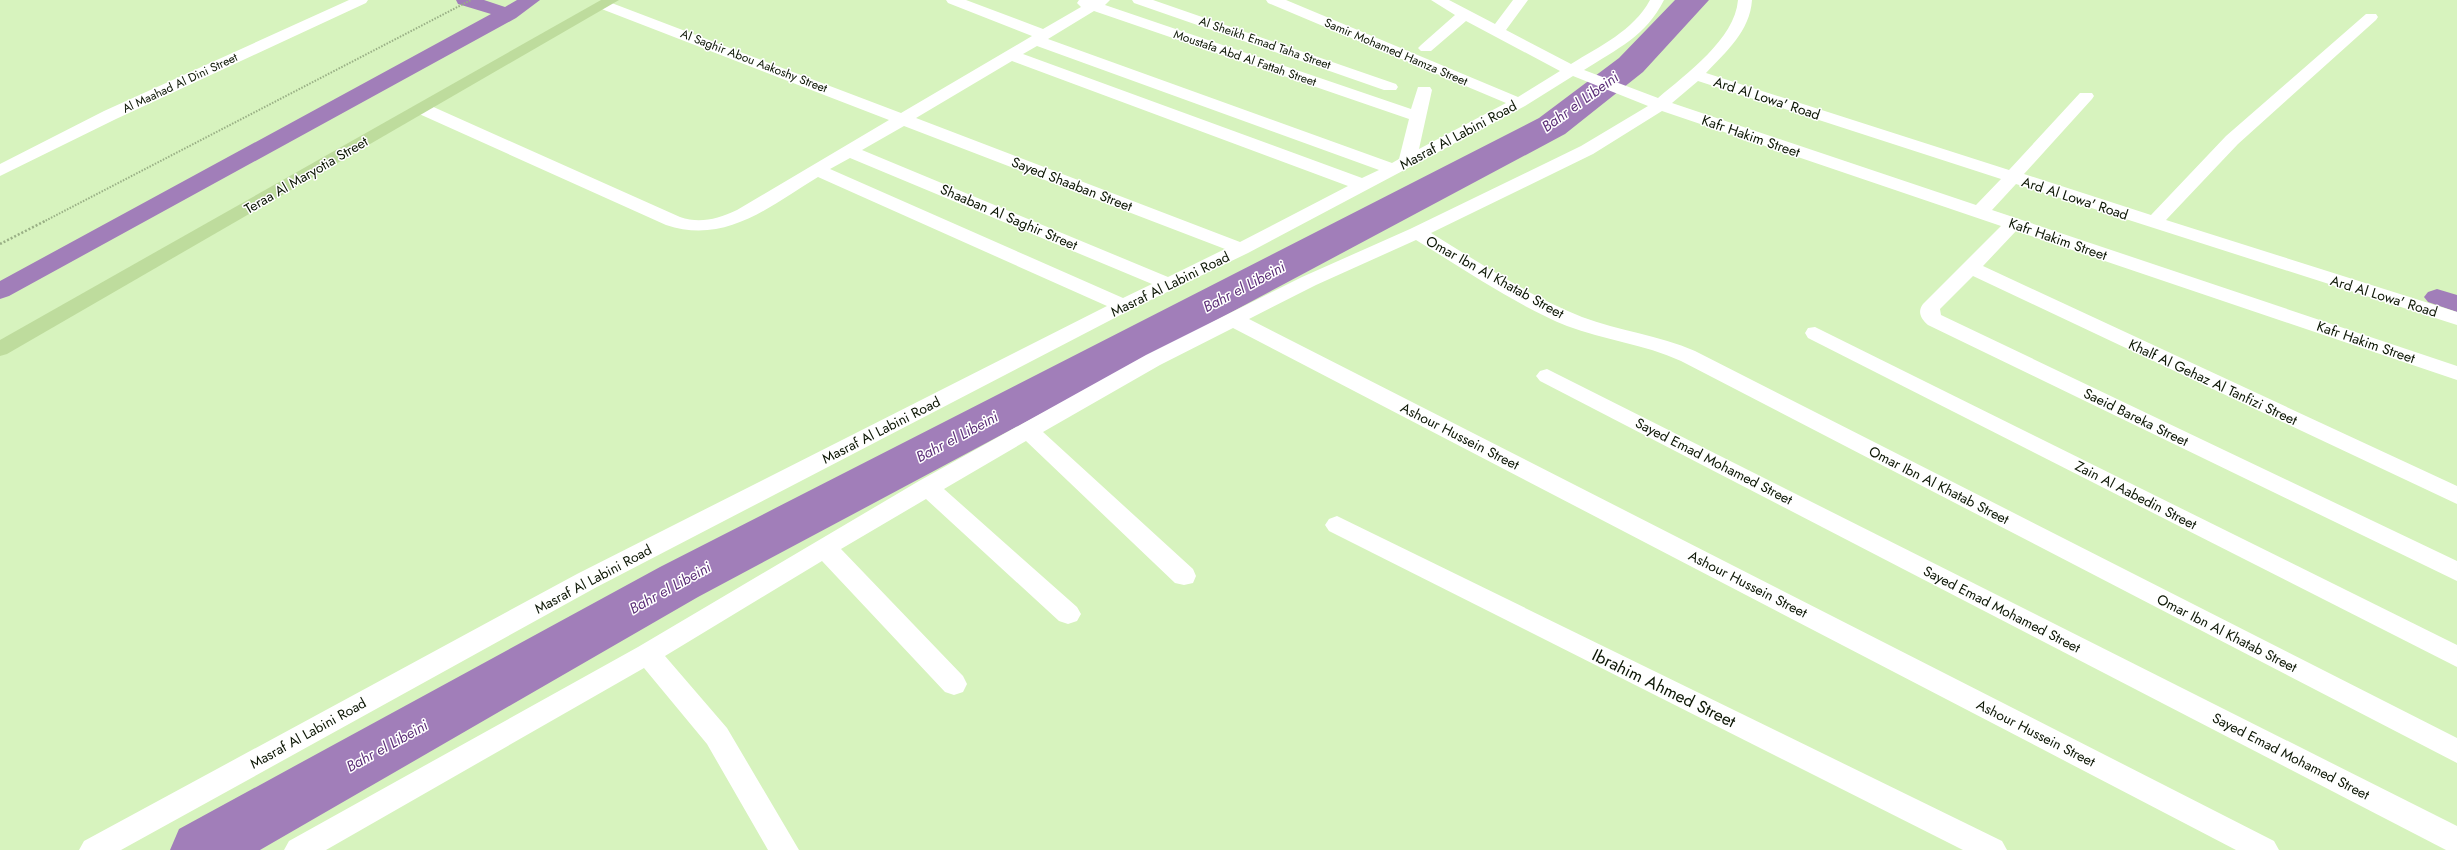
<svg xmlns="http://www.w3.org/2000/svg" width="2457" height="850" viewBox="0 0 2457 850" font-family="Jost,sans-serif">
<rect width="100%" height="100%" fill="#d7f3be"/>
<g fill="none" stroke-linecap="round" stroke-linejoin="round">
<g fill="#a17eb9" fill-rule="evenodd">
<path d="M456,0H484L505,7L517,0H540L516,18L9,296L0,299V281L491,14L458,4Z"/>
<path d="M2437,289L2457,295V312L2428,302L2424,297L2428,292Z"/>
</g>
<path fill="#a17eb9" fill-rule="evenodd" d="M1675,0H1709L1643,72L1565,134L698,597L260,850H170L179,829L660,567L1539,118L1619,58Z"/>
<path stroke="#99af85" stroke-width="2" stroke-dasharray="1.5 1.5" stroke-linecap="butt" d="M43,222L471,0"/>
<path stroke="#99af85" stroke-width="2.5" stroke-dasharray="2 2" stroke-linecap="butt" d="M0,244L45,221"/>
<g fill="#fff" fill-rule="evenodd">
<path d="M349,0H368L366,3L116,119L0,176V164L104,111Z"/>
<path d="M946,0H966L1043,29L1081,7L1077,3L1079,0H1110L1105,5L1411,109L1418,87H1430L1432,90L1419,149L1506,103L1268,3L1266,0H1286L1518,97L1560,71L1466,21L1431,51H1421L1418,48L1421,45L1455,15L1431,0H1449L1495,24L1513,0H1528L1506,30L1571,64C1600,46 1633,31 1650,0H1664C1646,36 1617,49 1584,70L1658,98C1686,74 1735,39 1738,0H1752C1750,31 1726,52 1706,73L2009,170L2080,93H2092L2094,96L2092,99L2024,174L2151,215L2226,136L2366,14H2376L2378,17L2376,20L2238,144L2166,220L2457,312V325L2016,184L1992,210L2457,366V380L2016,231L1983,266L2457,486V504L1973,276L1940,309L1941,315L2457,561V581L1928,325C1921,319 1917,312 1923,304L2001,226L1662,111L1593,154L1431,233C1480,263 1529,296 1582,317C1619,331 1659,335 1695,351L2457,738V763L1681,361C1644,344 1604,340 1567,326C1514,304 1465,270 1416,240L1316,285L1249,319L2274,841L2279,850H2236L1233,328L1160,365L1043,432L1193,569L1196,576L1193,583L1184,585L1175,583L1026,441L944,489L1077,607L1081,614L1077,621L1068,624L1059,621L926,499L841,549L963,676L967,684L963,692L954,695L945,692L822,561L665,656L727,728L799,850H768L707,744L644,668L326,850H284L289,841L638,647L919,481L1146,355L1302,277L1410,229L1581,146L1648,106L1573,76L1525,106L1248,253L1130,310L595,588L121,850H79L84,841L577,574L1107,306L818,177C770,206 726,245 666,225L417,113L415,109L417,105H429L680,217C700,224 717,219 737,210L889,120L599,8L597,5L599,2H609L901,113L1032,36L948,3ZM1094,11L1409,119L1399,159L1392,163L1048,39ZM1037,46L1379,170L1362,178L1023,54ZM1012,61L1348,186L1240,242L916,118ZM1698,81L2001,179L1976,205L1672,103ZM904,126L1225,249L1168,277L862,150ZM850,158L1152,284L1123,298L830,169Z"/>
<path d="M1132,0H1153L1396,84L1398,87L1396,90H1384L1134,3Z"/>
<path d="M1815,327L2457,645V667L1808,338L1805,333L1808,328Z"/>
<path d="M1547,369L2457,826V850H2446L1540,381L1536,376L1540,371Z"/>
<path d="M1337,516L2002,841L2007,850H1963L1329,531L1325,525L1329,519Z"/>
</g>
<path fill="#bedc9d" fill-rule="evenodd" d="M601,0H619L7,354L0,356V340Z"/>
</g>
<g text-anchor="middle" dominant-baseline="central" stroke-width="3" stroke-linejoin="round" paint-order="stroke">
<g font-size="12" fill="#0c1604" stroke="#fff">
<text transform="translate(1265 43) rotate(19)">Al Sheikh Emad Taha Street</text>
<text transform="translate(1396 52) rotate(23)">Samir Mohamed Hamza Street</text>
<text transform="translate(1245 58) rotate(19)">Moustafa Abd Al Fattah Street</text>
<text transform="translate(754 61) rotate(21)">Al Saghir Abou Aakoshy Street</text>
<text transform="translate(180 83) rotate(-25)">Al Maahad Al Dini Street</text>
</g>
<g font-size="14" fill="#0c1604" stroke="#fff">
<text transform="translate(1767 98) rotate(18)">Ard Al Lowa' Road</text>
<text transform="translate(1458 135) rotate(-28)">Masraf Al Labini Road</text>
<text transform="translate(1751 136) rotate(19)">Kafr Hakim Street</text>
<text transform="translate(306 175) rotate(-30)">Teraa Al Maryotia Street</text>
<text transform="translate(1072 184) rotate(21)">Sayed Shaaban Street</text>
<text transform="translate(2075 198) rotate(18)">Ard Al Lowa' Road</text>
<text transform="translate(1009 217) rotate(23)">Shaaban Al Saghir Street</text>
<text transform="translate(2058 239) rotate(19)">Kafr Hakim Street</text>
<text transform="translate(1495 277) rotate(29)">Omar Ibn Al Khatab Street</text>
<text transform="translate(1170 284) rotate(-26)">Masraf Al Labini Road</text>
<text transform="translate(2384 296) rotate(17)">Ard Al Lowa' Road</text>
<text transform="translate(2366 342) rotate(19)">Kafr Hakim Street</text>
<text transform="translate(2213 382) rotate(25)">Khalf Al Gehaz Al Tanfizi Street</text>
<text transform="translate(2136 417) rotate(26)">Saeid Bareka Street</text>
<text transform="translate(881 430) rotate(-27)">Masraf Al Labini Road</text>
<text transform="translate(1460 436) rotate(27)">Ashour Hussein Street</text>
<text transform="translate(1714 461) rotate(27)">Sayed Emad Mohamed Street</text>
<text transform="translate(1939 485) rotate(27)">Omar Ibn Al Khatab Street</text>
<text transform="translate(2136 495) rotate(27)">Zain Al Aabedin Street</text>
<text transform="translate(593 579) rotate(-28)">Masraf Al Labini Road</text>
<text transform="translate(1748 584) rotate(27)">Ashour Hussein Street</text>
<text transform="translate(2002 609) rotate(27)">Sayed Emad Mohamed Street</text>
<text transform="translate(2227 633) rotate(27)">Omar Ibn Al Khatab Street</text>
<text transform="translate(308 733) rotate(-29)">Masraf Al Labini Road</text>
<text transform="translate(2036 733) rotate(27)">Ashour Hussein Street</text>
<text transform="translate(2291 756) rotate(27)">Sayed Emad Mohamed Street</text>
</g>
<g font-size="15" font-style="italic" fill="#5c2f78" stroke="#fff">
<text transform="translate(1580 102) rotate(-36)">Bahr el Libeini</text>
<text transform="translate(1244 287) rotate(-28)">Bahr el Libeini</text>
<text transform="translate(957 437) rotate(-28)">Bahr el Libeini</text>
<text transform="translate(670 588) rotate(-29)">Bahr el Libeini</text>
<text transform="translate(387 746) rotate(-29)">Bahr el Libeini</text>
</g>
<g font-size="17" fill="#0c1604" stroke="#fff">
<text transform="translate(1664 688) rotate(26)">Ibrahim Ahmed Street</text>
</g>
</g>
</svg>
